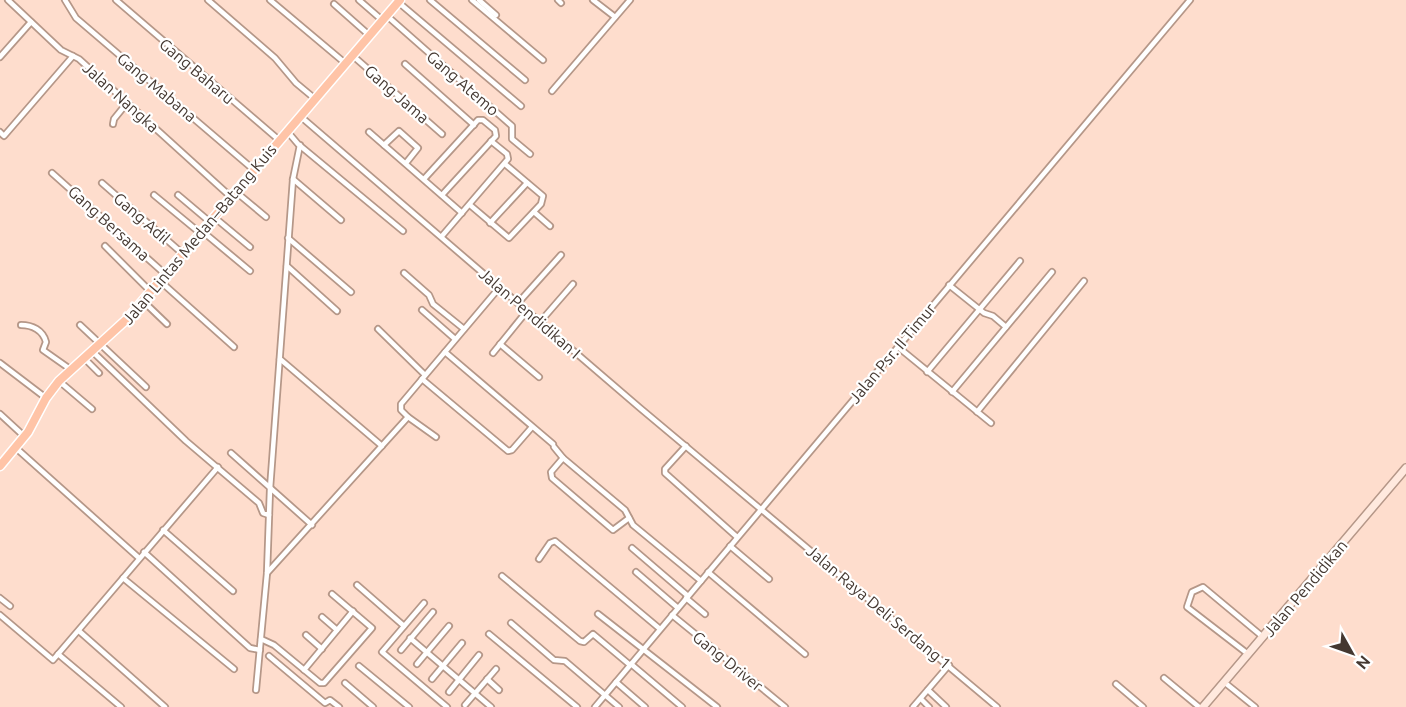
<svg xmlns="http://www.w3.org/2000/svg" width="1406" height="707" viewBox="0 0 1406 707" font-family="Ubuntu,sans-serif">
<rect width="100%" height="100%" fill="#feddcd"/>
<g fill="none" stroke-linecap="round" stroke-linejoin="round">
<g stroke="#b59788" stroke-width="8">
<g id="minor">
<path d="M8,0L61,50L79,59L231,197"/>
<path d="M65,0L76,18L254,170"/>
<path d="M116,0L279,140"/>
<path d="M208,0L275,58L296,83L314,98"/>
<path d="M270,0L345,63"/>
<path d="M359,0L382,20"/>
<path d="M430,0L525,80"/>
<path d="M472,0L543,60"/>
<path d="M479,0L496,15"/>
<path d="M558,0L561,3"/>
<path d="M593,0L615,17"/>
<path d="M398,2L521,106"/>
<path d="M334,4L369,35"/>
<path d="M386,15L512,126V139L530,154"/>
<path d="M352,55L442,134"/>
<path d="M0,57L31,22"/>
<path d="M405,64L474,125"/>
<path d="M552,91L630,0"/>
<path d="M300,116L640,408L997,707"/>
<path d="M113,124L114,119L127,103"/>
<path d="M287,131L298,144L403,231"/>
<path d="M0,132L4,136L73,56"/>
<path d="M369,132L462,213"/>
<path d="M384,145L399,131L418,148L406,163"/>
<path d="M52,173L165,274"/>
<path d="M293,179L341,220"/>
<path d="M424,179L478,120H483L495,130L496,136L442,195"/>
<path d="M102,183L183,254"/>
<path d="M236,192L266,217"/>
<path d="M154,195L200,233"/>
<path d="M178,195L210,222"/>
<path d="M470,205L509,238L541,204L543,196L505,164"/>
<path d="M534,212L550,226"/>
<path d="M214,217L250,247"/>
<path d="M490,223L527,183"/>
<path d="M202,231L250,271"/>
<path d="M442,236L508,159L507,154L491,141"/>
<path d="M288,238L351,292"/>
<path d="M105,246L151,292"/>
<path d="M287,266L337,311"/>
<path d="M404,273L429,295L433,304L464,329"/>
<path d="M160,281L234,347"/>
<path d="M949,285L984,313L993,316L1006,327"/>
<path d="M143,301L167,324"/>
<path d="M518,303L561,255"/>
<path d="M422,310L455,339"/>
<path d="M540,322L573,284"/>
<path d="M21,325C32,325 43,330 46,342L43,350L70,369"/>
<path d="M80,325L146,387"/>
<path d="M378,329L425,375"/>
<path d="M500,344L539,377"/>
<path d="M898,347L991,423"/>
<path d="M92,351L186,441L259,503L263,513L269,515"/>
<path d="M445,352L553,444"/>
<path d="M493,353L527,311"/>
<path d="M84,358L99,373"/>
<path d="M280,359L382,446"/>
<path d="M0,363L46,398"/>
<path d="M927,372L1020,261"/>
<path d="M422,379L508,451L512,450L532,427"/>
<path d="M59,381L92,409"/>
<path d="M952,392L1052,272"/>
<path d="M977,412L1084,281"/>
<path d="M0,414L25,437"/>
<path d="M408,417L436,437"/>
<path d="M686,446L665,469V473L737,537"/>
<path d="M554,447L563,458L625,510L633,525L701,581"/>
<path d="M16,448L139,558"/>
<path d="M231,453L312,525"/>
<path d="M563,458L551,472L552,478L613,530L629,518"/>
<path d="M163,530L233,591"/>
<path d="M730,546L769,579"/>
<path d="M632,548L688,596"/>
<path d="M144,552L250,648L260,650"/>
<path d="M539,559L550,543L555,541L660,629"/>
<path d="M636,572L678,608"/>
<path d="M708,572L805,654"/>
<path d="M267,573L270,489L293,179L300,145"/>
<path d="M502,576L580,641L584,642L593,634L630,665"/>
<path d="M123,578L234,669"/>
<path d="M357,585L404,626"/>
<path d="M0,598L10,606"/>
<path d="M686,598L705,614"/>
<path d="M424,603L382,652L447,707"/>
<path d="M598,614L717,707"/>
<path d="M0,615L53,660L218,467"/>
<path d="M672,615L785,707"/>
<path d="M322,617L337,630"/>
<path d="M511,623L554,660L565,661L619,707"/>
<path d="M79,631L165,707"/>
<path d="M489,634L577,707"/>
<path d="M306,635L322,649"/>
<path d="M410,638L491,707"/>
<path d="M261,639L274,645L320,683H324L372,628L332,594"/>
<path d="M401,650L433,612"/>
<path d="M58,654L121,707"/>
<path d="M1248,654L1187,607L1192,592L1203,587L1263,637"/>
<path d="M269,656L325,703L330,700L339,707"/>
<path d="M417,664L449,626"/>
<path d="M631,664L682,707"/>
<path d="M359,666L409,707"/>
<path d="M304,670L353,611"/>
<path d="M1164,678L1199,707"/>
<path d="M432,679L462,643"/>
<path d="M487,679L499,690"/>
<path d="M616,682L645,707"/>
<path d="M1224,682L1255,707"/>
<path d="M345,683L373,707"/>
<path d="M1116,684L1143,707"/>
<path d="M256,690L267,573L408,417L401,410V404L499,288"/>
<path d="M928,690L946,707"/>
<path d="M449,692L479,655"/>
<path d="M921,699L929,707"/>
<path d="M465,705L496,669"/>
<path d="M595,707L1190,0"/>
<path d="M913,707L949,665"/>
</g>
</g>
<g stroke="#b59788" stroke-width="10">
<path id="secondary" d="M1203,707L1406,468"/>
</g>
<g stroke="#fff" stroke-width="11">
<path id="trunk" d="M0,466L28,432L46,398L59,381L127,319L400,0"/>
</g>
<use href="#minor" stroke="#fff" stroke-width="4.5"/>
<use href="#secondary" stroke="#ffe9de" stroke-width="7"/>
<use href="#trunk" stroke="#ffc4a7" stroke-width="8"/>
</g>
<g text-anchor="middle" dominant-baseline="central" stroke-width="4.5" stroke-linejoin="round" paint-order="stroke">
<g font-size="16" fill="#443831" stroke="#fff">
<text transform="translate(197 71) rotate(40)">Gang Baharu</text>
<text transform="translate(463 83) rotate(41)">Gang Atemo</text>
<text transform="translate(157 87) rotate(40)">Gang Mabana</text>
<text transform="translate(397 94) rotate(41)">Gang Jama</text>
<text transform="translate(121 97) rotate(42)">Jalan Nangka</text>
<text transform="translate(142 218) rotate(41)">Gang Adil</text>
<text transform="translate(109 223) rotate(42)">Gang Bersama</text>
<text transform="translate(199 234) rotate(-50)">Jalan Lintas Medan–Batang Kuis</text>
<text transform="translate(530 313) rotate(41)">Jalan Pendidikan I</text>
<text transform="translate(892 353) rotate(-50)">Jalan Psr. II Timur</text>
<text transform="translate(1305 588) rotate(-50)">Jalan Pendidikan</text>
<text transform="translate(879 607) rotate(40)">Jalan Raya Deli Serdang 1</text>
<text transform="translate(728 661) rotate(39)">Gang Driver</text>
</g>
</g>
<g transform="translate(1352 653) rotate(130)" stroke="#ffffff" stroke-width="4.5" paint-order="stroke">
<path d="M0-4.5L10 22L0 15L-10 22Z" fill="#443831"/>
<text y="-9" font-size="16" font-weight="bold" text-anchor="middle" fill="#443831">N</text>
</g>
</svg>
